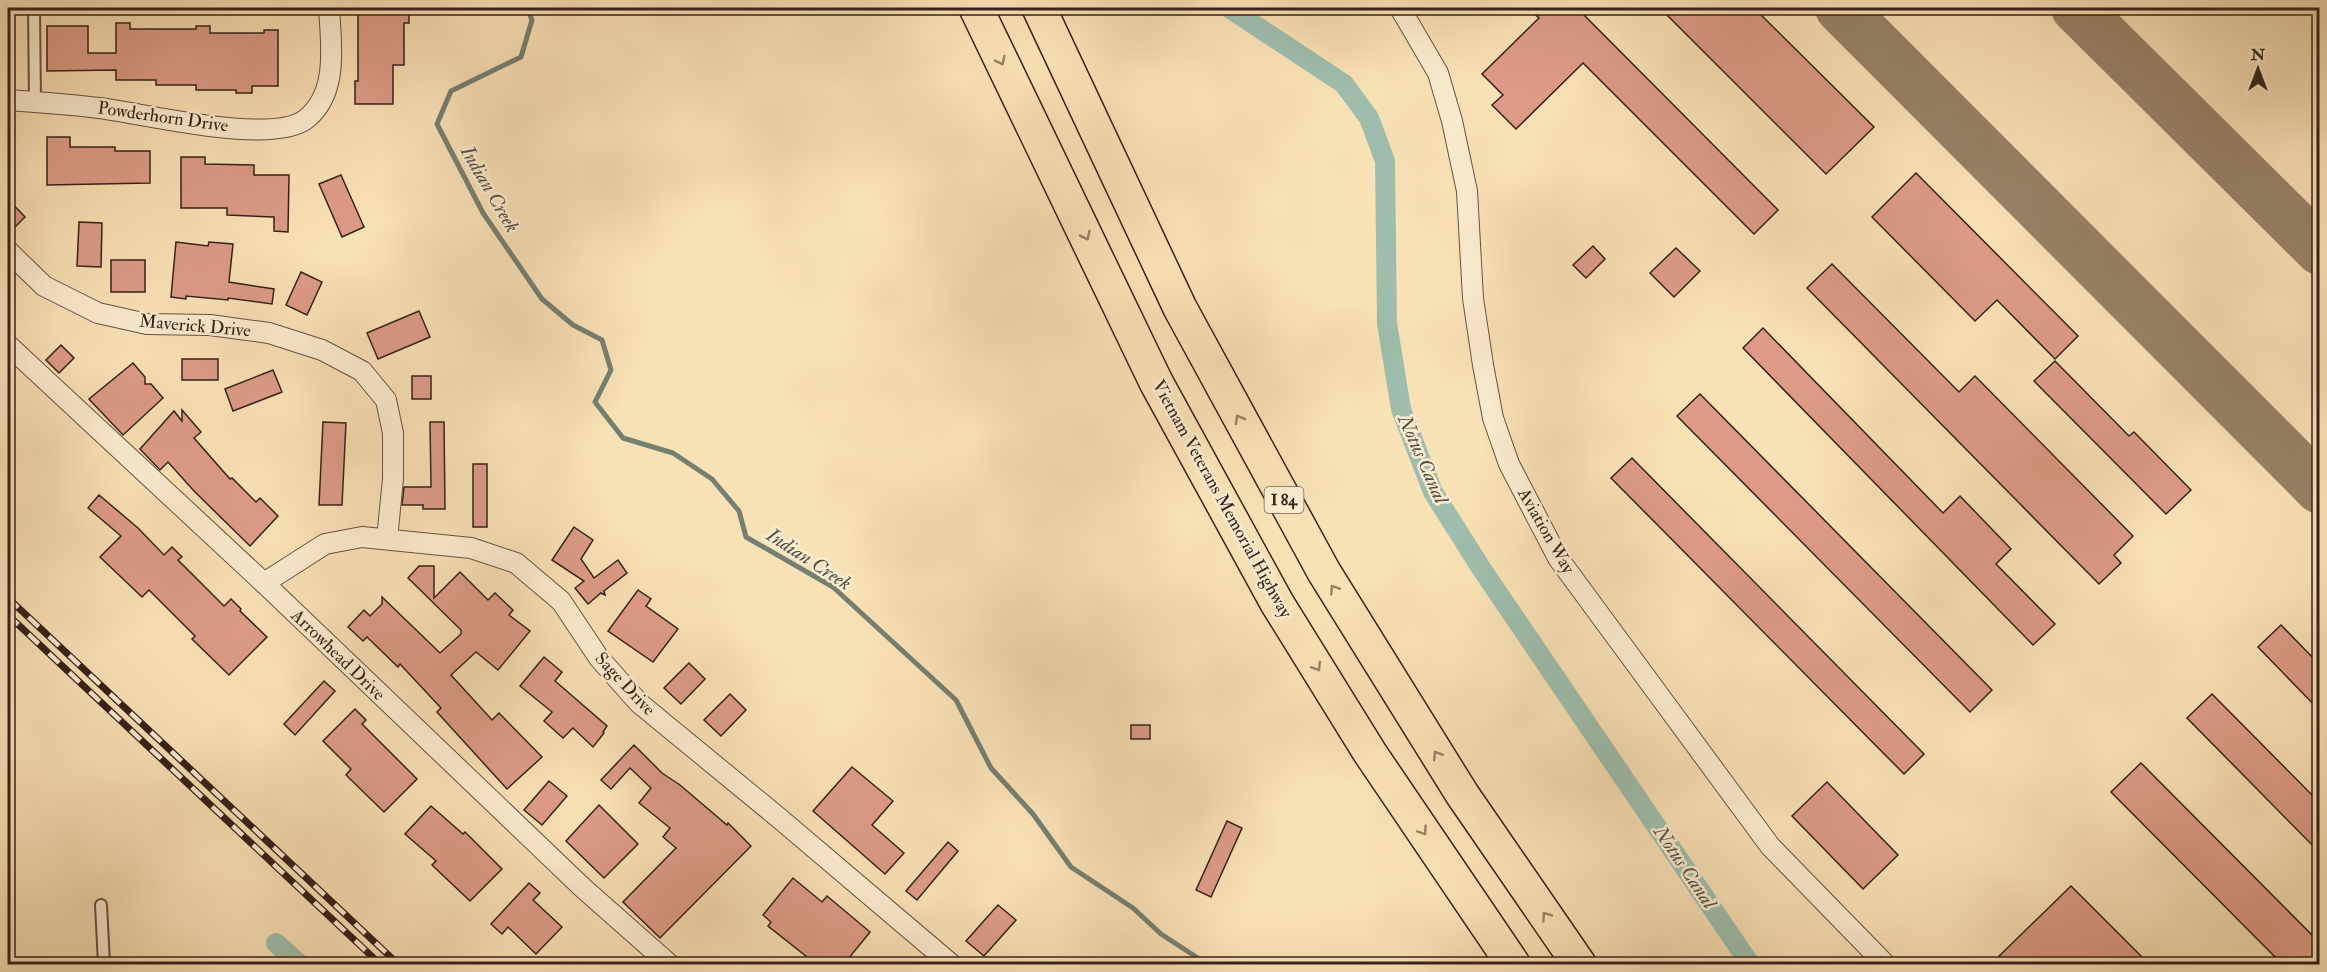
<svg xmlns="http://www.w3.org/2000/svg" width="2327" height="972" viewBox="0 0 2327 972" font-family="'IM FELL Double Pica',serif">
<rect width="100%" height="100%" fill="#f9e1b6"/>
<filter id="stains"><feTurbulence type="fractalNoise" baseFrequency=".00333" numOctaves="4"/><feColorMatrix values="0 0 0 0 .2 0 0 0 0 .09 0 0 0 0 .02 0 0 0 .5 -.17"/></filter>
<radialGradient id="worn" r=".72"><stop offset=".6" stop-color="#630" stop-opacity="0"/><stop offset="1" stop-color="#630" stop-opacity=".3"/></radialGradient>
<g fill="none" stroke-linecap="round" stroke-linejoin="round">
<path stroke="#748072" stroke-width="5" d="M527,8L532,20L521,57L451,91L437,124L483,213L542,299L573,325L602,340L611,370L595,402L623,438L673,453L712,479L739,511L746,537L833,587L956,700L991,768L1033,814L1071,867L1133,908L1161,934L1207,964"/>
<g stroke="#9ebead" stroke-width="20">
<path d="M1229,8L1344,84L1369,118L1385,161L1387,323L1401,409L1433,492L1481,568L1750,964"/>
<path d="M276,943L299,964"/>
</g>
<g stroke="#978268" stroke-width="50">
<path d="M1840,8L2320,489"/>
<path d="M2076,8L2320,250"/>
</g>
</g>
<g fill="#dd9b87" stroke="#35221a" stroke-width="1.5">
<path d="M358,8H409V23H404V65H393V104H355V81H358Z"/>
<path d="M1528,8H1577L1778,210L1754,234L1583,63L1516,129L1492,105L1503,95L1482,74L1539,18Z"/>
<path d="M1660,8H1754L1874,127L1826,174Z"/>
<path d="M116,23H130V29H196V26H210V33H264V30H278V86H252V93H236V90H196V85H156V80H116V70L47,71V26H88V53H116Z"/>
<path d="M47,137H70V147H115V151H150V183L47,185Z"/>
<path d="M181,157H205V164L254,165V175H289L288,232L274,231V217L227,215V208H181Z"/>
<path d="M1916,173L2078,336L2055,359L1997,300L1975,321L1872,217Z"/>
<path d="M341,175L364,227L342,237L319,184Z"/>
<path d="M8,199L25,217L15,227L8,220Z"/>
<path d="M79,222L102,223L101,267L77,266Z"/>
<path d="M176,242L208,246L209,242L233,244L229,282L274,289L272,304L228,298V300L186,296V299L171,297Z"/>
<path d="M1593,246L1605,259L1586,278L1573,265Z"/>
<path d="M1676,248L1700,271L1674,297L1650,273Z"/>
<rect x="111" y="260" width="34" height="32"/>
<path d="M1832,264L1959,392L1975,376L2133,536L2114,555L2121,563L2099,584L1807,288Z"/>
<path d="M301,272L322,282L307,315L286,305Z"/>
<path d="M419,311L430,337L378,359L367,333Z"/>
<path d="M1763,328L1943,513L1960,496L2011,549L1996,564L2055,624L2033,645L1743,348Z"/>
<path d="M61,345L74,358L59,373L46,360Z"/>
<rect x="182" y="359" width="36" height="21"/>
<path d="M2055,361L2129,436L2134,432L2191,490L2166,514L2034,381Z"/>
<path d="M133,363L145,377V384H151L163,398L123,435L89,399Z"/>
<path d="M273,370L282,392L233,411L225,389Z"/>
<rect x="412" y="376" width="19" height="23"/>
<path d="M1700,394L1992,690L1970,712L1677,416Z"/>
<path d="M182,410L201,432L194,438L230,479L232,478L256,502L260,498L278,516L250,546L194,491L168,462L160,470L140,449L174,411L182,421Z"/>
<path d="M323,422L346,423L342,505H319Z"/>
<path d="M430,422H444L445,509H423V505H402L404,487H431Z"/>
<path d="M1632,458L1924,754L1904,774L1611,478Z"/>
<rect x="473" y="464" width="14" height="63"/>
<path d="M99,495L138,528L164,555L172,547L182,557L178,560L224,606L231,599L241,609L240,611L267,637L229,675L192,639L195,636L149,590L142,597L100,557L121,536L88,508Z"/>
<path d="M574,527L593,540L581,559L594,578L618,560L627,573L604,591L605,595L601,593L588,604L575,588L584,581L552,560Z"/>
<path d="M419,566H434V598L460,572L488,600L495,593L513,610L509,615L530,631L498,670L476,652L451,675L492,720L499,713L542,757L507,789L437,712L441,708L400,664L398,667L367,637L363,641L348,627L364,610L370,616L382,604V597L440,653L461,634V630L408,578Z"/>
<path d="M638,590L651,599L646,606L678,629L653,662L608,631Z"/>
<path d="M2281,625L2319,664V710L2258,647Z"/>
<path d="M544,657L562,672L555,681L607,726L603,732L604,733L593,747L573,728L563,738L544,721L552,712L520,686Z"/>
<path d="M689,663L705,679L681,704L664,688Z"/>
<path d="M324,681L335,691L295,735L284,724Z"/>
<path d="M730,694L746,710L721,736L704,720Z"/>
<path d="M2212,694L2319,802V852L2187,718Z"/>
<path d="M355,709L366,720L362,724L417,779L384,812L346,775L351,769L323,741Z"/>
<rect x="1131" y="725" width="19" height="14"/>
<path d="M634,745L662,773L680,785L727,825L728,823L751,846L660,938L623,902L676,848L663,837L670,828L639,803L651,788L630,768L611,789L601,780Z"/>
<path d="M2141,763L2319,942V964H2282L2111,792Z"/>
<path d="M852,767L893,801L872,825L904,853L885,874L813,811Z"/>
<path d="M549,781L567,796L542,825L524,810Z"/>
<path d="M1827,782L1898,855L1863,889L1792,816Z"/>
<path d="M599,805L638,844L604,878L566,841Z"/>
<path d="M431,806L463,834L465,832L502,869L470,901L432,865L436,861L405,834Z"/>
<path d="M1227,821L1242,828L1211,897L1196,890Z"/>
<path d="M948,842L958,851L917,900L906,891Z"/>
<path d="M793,878L822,902L827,896L870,932L844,964H816L768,926L771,922L763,915Z"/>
<path d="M529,883L540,893L533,900L562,927L536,954L508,927L502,934L491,924Z"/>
<path d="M2071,886L2149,964H1991Z"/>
<path d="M998,905L1016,920L984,956L966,941Z"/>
</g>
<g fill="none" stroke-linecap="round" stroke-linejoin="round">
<g stroke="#665241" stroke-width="14">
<g id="lane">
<path d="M34,8L35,102"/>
<path d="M101,905L104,964"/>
</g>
</g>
<g stroke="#665241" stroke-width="22">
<g id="street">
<path d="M1400,8L1438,73L1452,121L1467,191L1473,298L1483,365L1493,418L1509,464L1558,558L1770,846L1885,964"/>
<path d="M8,100C38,102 69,104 99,108C142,113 272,146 306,119C339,93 331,44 329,8"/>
<path d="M8,251L44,286L98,313L147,324L210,325L269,333L322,350L362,371L386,400L393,433V479L387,539"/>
<path d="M8,345L264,583L583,888L669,964"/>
<path d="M264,583L325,544L362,537L471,548L516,563L561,601L599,658L639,703L779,818L951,964"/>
</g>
</g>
<g stroke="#35221a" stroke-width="36">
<g id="highway">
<path d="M976,8L1156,382L1277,603L1370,753L1513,964"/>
<path d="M1039,8L1180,308L1324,572L1462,794L1579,964"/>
</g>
</g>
<use href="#lane" stroke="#fbecd0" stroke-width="10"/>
<use href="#street" stroke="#fbecd0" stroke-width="20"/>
<use href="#highway" stroke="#f9e1b6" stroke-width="33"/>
<g stroke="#35221a" stroke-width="7">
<g id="rail">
<path d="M8,598L398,964"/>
<path d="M8,615L380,964"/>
</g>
</g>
<use href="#rail" stroke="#fbecd0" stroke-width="4.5" stroke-dasharray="14" stroke-linecap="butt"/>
</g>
<defs><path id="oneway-chevron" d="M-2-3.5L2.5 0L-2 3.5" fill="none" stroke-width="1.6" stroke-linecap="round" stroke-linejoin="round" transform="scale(1.5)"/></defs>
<g stroke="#978268">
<use href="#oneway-chevron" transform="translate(1001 61) rotate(64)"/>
<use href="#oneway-chevron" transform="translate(1086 236) rotate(64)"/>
<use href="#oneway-chevron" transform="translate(1239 419) rotate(-118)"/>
<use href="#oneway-chevron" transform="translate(1334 589) rotate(-122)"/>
<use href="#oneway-chevron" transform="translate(1317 667) rotate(58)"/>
<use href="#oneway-chevron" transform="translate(1437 755) rotate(-122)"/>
<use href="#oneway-chevron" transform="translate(1423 831) rotate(56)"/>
<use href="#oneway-chevron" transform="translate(1546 916) rotate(-125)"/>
</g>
<g text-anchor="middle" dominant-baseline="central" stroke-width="5" stroke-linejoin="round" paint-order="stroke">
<rect fill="#fbecd0" stroke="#705f51" stroke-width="1.5" x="1264.5" y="487" width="39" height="26" rx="4.5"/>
<g font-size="16" font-weight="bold" fill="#35221a">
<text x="1284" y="500">I 84</text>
</g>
<g font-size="18" fill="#35221a" stroke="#fbecd0">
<text transform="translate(163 117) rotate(8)">Powderhorn Drive</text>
<text transform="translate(195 326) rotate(5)">Maverick Drive</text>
<text transform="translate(1222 499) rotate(61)">Vietnam Veterans Memorial Highway</text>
<text transform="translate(1546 531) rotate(60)">Aviation Way</text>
<text transform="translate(338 655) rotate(44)">Arrowhead Drive</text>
<text transform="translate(625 684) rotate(47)">Sage Drive</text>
</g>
<g font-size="20" font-style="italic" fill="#545146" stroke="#fbecd0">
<text transform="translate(490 189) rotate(60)">Indian Creek</text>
<text transform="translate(1423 459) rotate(66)">Notus Canal</text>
<text transform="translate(809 559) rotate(33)">Indian Creek</text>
<text transform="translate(1685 867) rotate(56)">Notus Canal</text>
</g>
</g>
<rect width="2327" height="972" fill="none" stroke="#f9e1b6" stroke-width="30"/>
<rect x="9" y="9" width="2309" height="954" fill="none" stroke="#35221a" stroke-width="3"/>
<rect x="15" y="15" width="2297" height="942" fill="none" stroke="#35221a" stroke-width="1.5"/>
<g transform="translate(2258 69)" stroke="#fbecd0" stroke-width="4.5" paint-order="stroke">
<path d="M0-4.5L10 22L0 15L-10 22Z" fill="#35221a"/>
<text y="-9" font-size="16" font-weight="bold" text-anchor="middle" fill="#35221a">N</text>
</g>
<rect width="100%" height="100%" filter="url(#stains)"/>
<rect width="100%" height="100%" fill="url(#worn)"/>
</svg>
